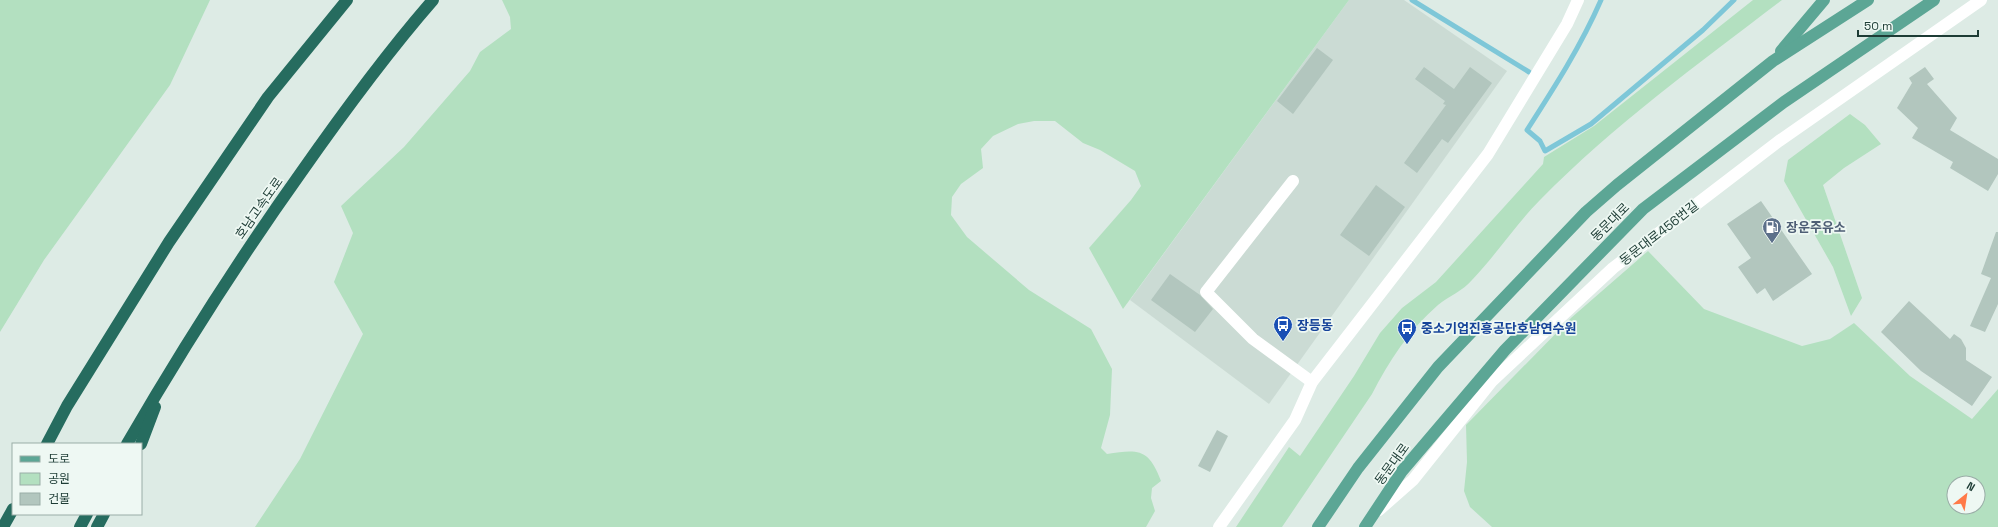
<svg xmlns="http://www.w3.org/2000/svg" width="1998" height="527" viewBox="0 0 1998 527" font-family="'Space Grotesk','Noto Sans KR',sans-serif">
<rect width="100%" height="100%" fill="#ddebe5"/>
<path fill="#cbdbd4" d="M1349,0H1404L1507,71L1269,404L1130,300Z"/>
<g fill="#b3e0c0" fill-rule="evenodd">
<path d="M0,0H210L170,85L44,260L0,332Z"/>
<path d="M502,0H1349L1123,309L1089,248L1131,200L1141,186L1135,171L1100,150L1083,143L1055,121H1034L1018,124L993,136L981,149L983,168L961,184L952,197L951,215L967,237L1029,290L1091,329L1112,369L1110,415L1101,448L1107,454C1139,449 1149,449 1161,481L1152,488L1151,498L1155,511L1146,527H255L300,459L363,334L334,282L353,233L341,206L404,147L470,71L480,52L511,29L510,17Z"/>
<path d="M1753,0H1782C1698,64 1615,124 1540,200C1516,224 1496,255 1472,280C1463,291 1449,296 1438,305C1409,330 1389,361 1372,394L1282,527H1236L1289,447L1300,456L1354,376L1380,333L1402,308L1436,282L1543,164L1544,157L1594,126Z"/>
<path d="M1850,114L1865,125L1881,144L1844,168L1823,185L1862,298L1851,316L1833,267L1784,181L1788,160Z"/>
<path d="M1648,251L1704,309L1802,346L1830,339L1854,323L1910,376L1972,419L1998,389V527H1492L1470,507L1464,491L1467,462L1466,425L1571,318ZM1954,483H1978V507H1954Z"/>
</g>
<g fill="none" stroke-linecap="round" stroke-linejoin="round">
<g stroke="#7ec7d8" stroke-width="5">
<path d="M1412,0L1529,72"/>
<path d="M1601,0C1581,46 1554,88 1527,130L1540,141L1545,151L1591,124L1703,30L1734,0"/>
</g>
</g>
<g fill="#b2c6be">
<path d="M1317,48L1333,60L1293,114L1277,101Z"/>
<path d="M1424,67L1454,89L1470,67L1492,83L1448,143L1442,139L1417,173L1404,163L1446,105L1443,104L1445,101L1415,79Z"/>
<path d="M1925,67L1934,79L1927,84L1957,118L1950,130L1998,159V174L1988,191L1950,168L1953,162L1912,138L1918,128L1897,108L1912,83L1909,78Z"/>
<path d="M1376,185L1405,207L1369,256L1340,235Z"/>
<path d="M1761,201L1812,274L1773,301L1765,288L1757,294L1738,267L1751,258L1727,224Z"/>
<path d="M1996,232H1998V304L1985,332L1970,326L1991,278L1981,274Z"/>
<path d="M1170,274L1200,295L1213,309L1195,332L1151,300Z"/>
<path d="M1909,301L1950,339L1954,334L1961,339L1966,348V360L1992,377L1972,406L1921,371L1881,332Z"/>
<path d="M1217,430L1228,436L1210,472L1198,466Z"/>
</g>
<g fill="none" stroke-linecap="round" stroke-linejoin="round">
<g stroke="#fff" stroke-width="12">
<path d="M1293,181L1206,292L1253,339L1312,382"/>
<path d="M1379,510L1413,480L1492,381L1613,268L1779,141L1981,0"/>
<path d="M1219,527L1295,420L1312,382L1488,154L1567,24L1578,0"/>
</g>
<g stroke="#5ca695" stroke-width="12">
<path d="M1781,51L1824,0"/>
<path d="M1318,527L1358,468L1438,367L1586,212L1617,185L1773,61L1868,0"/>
<path d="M1365,527L1402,471L1505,350L1643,209L1784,102L1934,0"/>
</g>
<g stroke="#266c5f" stroke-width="12">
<path d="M47,444L67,406L169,242L268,97L347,0"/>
<path d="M127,444C181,351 238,261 300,174C342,114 385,55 433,0"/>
<path d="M141,444L155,407"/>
<path d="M3,527L13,509"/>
<path d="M80,527L87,514"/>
<path d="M97,527L104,514"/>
</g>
</g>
<defs>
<g id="fuel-pin" transform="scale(1)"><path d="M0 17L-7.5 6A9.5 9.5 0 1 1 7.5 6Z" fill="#5c6f8a" stroke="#eef8f3"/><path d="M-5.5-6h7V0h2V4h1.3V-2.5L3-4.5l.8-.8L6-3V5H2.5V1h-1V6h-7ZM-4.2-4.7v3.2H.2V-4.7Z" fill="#fff"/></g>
<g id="bus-pin" transform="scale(1)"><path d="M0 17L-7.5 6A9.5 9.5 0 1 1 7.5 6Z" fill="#1a4fb4" stroke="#eef8f3"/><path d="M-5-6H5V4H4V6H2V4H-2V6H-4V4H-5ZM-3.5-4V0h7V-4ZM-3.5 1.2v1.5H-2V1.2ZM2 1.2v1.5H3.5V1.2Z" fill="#fff"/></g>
</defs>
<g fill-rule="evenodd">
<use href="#fuel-pin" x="1772" y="227"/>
<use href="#bus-pin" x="1283" y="325"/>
<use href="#bus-pin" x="1407" y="328"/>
</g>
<g text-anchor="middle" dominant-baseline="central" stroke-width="3.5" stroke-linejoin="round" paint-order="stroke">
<g font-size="13" fill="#1d3c35" stroke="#eef8f3">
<text transform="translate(259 208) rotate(-55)">호남고속도로</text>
<text transform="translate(1610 222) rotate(-45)">동문대로</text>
<text transform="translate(1659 233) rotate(-38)">동문대로456번길</text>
<text transform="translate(1392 464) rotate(-54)">동문대로</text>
</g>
<g font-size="13" font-weight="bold" fill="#4e5e75" stroke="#eef8f3" text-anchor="start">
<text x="1786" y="227">장운주유소</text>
</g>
<g font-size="13" font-weight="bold" fill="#164399" stroke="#eef8f3" text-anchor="start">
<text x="1297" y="325">장등동</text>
<text x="1421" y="328">중소기업진흥공단호남연수원</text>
</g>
</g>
<rect x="12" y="443" width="130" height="72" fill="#eef8f3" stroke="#9aada7"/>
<rect x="20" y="456" width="20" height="6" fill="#5ca695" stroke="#9aada7"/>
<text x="48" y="463" font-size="12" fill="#1d3c35">도로</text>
<rect x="20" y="473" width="20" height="12" fill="#b3e0c0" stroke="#9aada7"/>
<text x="48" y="483" font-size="12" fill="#1d3c35">공원</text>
<rect x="20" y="493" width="20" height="12" fill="#b2c6be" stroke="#9aada7"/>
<text x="48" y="503" font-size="12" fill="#1d3c35">건물</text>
<g transform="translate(1966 495) rotate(30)"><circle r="19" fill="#eef8f3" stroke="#9aada7"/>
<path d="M0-3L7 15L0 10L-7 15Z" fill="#ff7a48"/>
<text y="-6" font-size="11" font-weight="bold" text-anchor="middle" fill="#1d3c35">N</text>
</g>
<path d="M1858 30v6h120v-6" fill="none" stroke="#1d3c35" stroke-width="2"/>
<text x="1864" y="30" font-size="12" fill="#1d3c35" stroke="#eef8f3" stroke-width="3" paint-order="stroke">50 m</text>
</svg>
